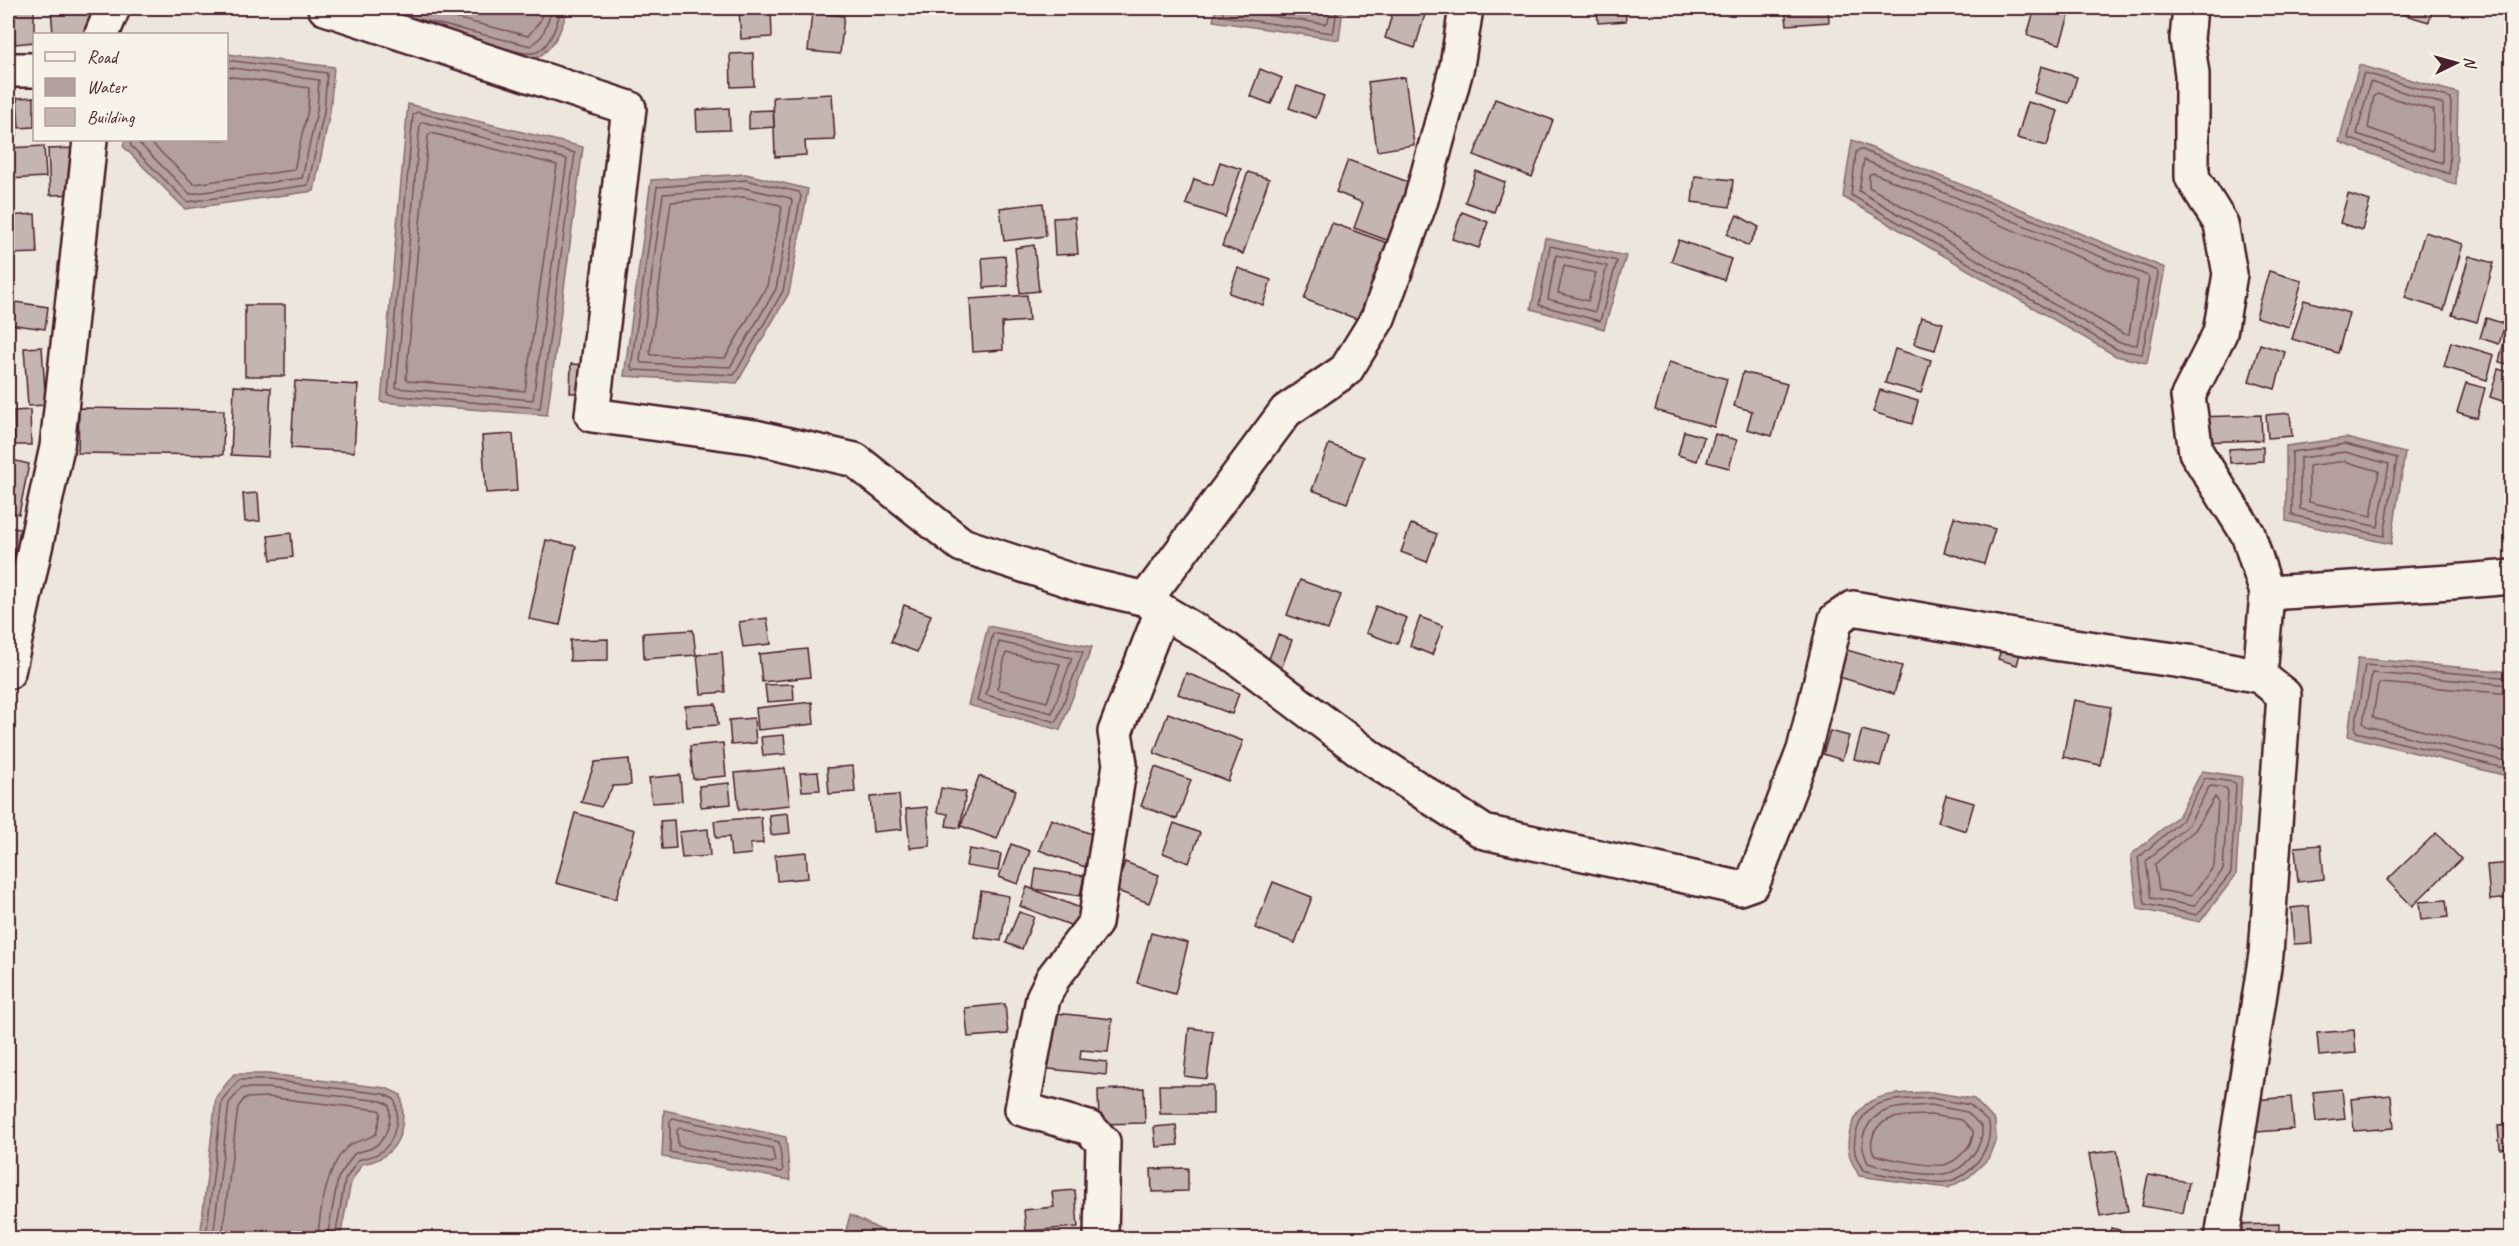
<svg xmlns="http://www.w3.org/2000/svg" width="2519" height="1246" viewBox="0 0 2519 1246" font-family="Caveat,sans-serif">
<rect width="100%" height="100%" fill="#ece6dd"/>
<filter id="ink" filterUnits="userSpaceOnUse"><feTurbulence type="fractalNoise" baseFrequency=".0167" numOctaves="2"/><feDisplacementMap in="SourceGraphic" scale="12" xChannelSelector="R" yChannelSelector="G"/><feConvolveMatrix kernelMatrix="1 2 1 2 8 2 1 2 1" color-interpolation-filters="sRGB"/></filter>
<g filter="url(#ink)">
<g fill="#b39f9d" stroke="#896c6f" stroke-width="1.5">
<path d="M389,8H567C563,29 553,50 533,60L398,28Z"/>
<path d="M1216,8H1343L1339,40L1213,21Z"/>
<path d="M227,54L334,67L330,112L314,191L185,209L123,146L125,140H226Z"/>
<path d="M2359,65L2458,93L2456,185L2339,142Z"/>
<path d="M408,104L583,147L547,415L381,402Z"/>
<path d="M1852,140L2165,268L2147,363L2116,356L1843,197Z"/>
<path d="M746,174L808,189L789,293L737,383L624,376L651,180Z"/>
<path d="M1545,238L1626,256L1604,329L1531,309Z"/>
<path d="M2346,438L2405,453L2391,544L2286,521V446Z"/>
<path d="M988,626L1092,647L1060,730L968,705Z"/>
<path d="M2358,658L2511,672V777L2348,736Z"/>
<path d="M2202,771L2242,777L2236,875L2200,922L2138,909L2131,855L2179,815Z"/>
<path d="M234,1074H268L386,1088L401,1095C407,1129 399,1158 362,1164L351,1182L340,1238H200L216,1097Z"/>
<path d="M1932,1092L1974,1099L1995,1121L1996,1139L1988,1159L1969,1177L1948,1188L1859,1176C1856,1169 1850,1161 1849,1154C1845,1136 1855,1110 1871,1101C1888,1092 1913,1093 1932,1092Z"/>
<path d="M664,1110L786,1137L790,1180L662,1157Z"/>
<path d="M850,1215L887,1233L886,1238H844Z"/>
</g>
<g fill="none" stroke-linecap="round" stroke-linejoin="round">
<g stroke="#745259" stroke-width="1.5">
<path d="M414,8L528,36L540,21L544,8"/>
<path d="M1222,8L1223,16L1332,33L1334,30L1337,8"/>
<path d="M1229,8L1232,10L1325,24L1328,22L1330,8"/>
<path d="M414,18L531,46L542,36L553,8"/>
<path d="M495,45C506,48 524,55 534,53C550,49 558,21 561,8"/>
<path d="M2365,73L2451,98L2449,174L2348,138L2363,75Z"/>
<path d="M2370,82L2443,104L2442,163L2357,134Z"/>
<path d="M2377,94L2434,110L2433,151L2368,128L2374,96Z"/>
<path d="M417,112L575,153L540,408L388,395L413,115Z"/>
<path d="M423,122L567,159L533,400L396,388L420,124Z"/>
<path d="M431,133L557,165L525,391L408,381L406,379L428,136Z"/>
<path d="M130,140L131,146L187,202L308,185L324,112L327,73L226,60"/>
<path d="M138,140L139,143L190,194L302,178L317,111L319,80L226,67"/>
<path d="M148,140L194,184L294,170L308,109L309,88L226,76"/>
<path d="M1860,149L2157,271L2158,274L2142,354L2118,350L1851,195L1856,152Z"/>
<path d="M1864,160L2148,276L2149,279L2137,345L2120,343L1859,191Z"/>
<path d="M1873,173L2138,281L2129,334H2124L1869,187V175Z"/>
<path d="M745,180L799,192L801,196L783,291L734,375L633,370L631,367L657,187Z"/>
<path d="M744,188L790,198L792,201L776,289L730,367L641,363L640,360L663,194Z"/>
<path d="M744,197L780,205L782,208L767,286L725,358L651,355L650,352L671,202Z"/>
<path d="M1550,246L1617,261L1600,321L1539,305Z"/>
<path d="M1556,255L1607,266L1595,312L1548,299Z"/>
<path d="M1564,266L1596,273L1588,301L1558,293Z"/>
<path d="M2345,444L2397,458L2384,536L2292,515V452Z"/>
<path d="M2345,452L2389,464L2378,527L2300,509V458Z"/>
<path d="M2344,461L2379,471L2371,516L2309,502V466Z"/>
<path d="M993,633L1083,652L1056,722L977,701Z"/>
<path d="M999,642L1072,658L1052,713L986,695Z"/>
<path d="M1006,653L1060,664L1047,702L997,689Z"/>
<path d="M2512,678L2365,665L2355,729L2357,732L2512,770"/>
<path d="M2512,685L2372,673L2363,723L2366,726L2512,763"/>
<path d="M2512,694L2380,683L2378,685L2373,716L2376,719L2512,753"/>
<path d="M2205,778L2233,782L2236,784L2231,873L2197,915L2145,904L2138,858L2183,819Z"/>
<path d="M2212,786L2226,788L2228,791L2223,870L2194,906L2151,898L2146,861L2189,824L2209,787Z"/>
<path d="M2215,797L2218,801L2214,866L2191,896L2159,890L2155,864L2195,830Z"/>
<path d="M1931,1098L1970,1105L1989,1123C1993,1148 1972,1177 1946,1182C1933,1184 1878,1174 1863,1170C1860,1165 1856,1158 1855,1153C1852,1137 1860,1114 1874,1106C1890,1098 1914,1099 1931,1098Z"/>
<path d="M1931,1105L1967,1112L1982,1127C1984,1147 1964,1172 1943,1174C1923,1176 1887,1169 1868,1163C1863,1152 1860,1142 1865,1131C1877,1104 1905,1107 1931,1105Z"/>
<path d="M1931,1115L1962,1120L1973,1131C1974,1145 1958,1161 1944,1165C1933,1167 1885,1159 1874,1154C1871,1149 1871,1142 1873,1136C1880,1113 1911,1116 1931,1115Z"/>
<path d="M673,1118L779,1142L783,1171L780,1172L670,1152V1121Z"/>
<path d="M680,1128L772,1148L775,1161L771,1163L678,1146L677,1130Z"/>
<path d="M206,1238L222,1100L239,1080H268L384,1094L395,1100C400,1120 395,1149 372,1156C368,1158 363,1158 358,1160L345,1180L335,1238"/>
<path d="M213,1238L229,1103L242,1088H268L382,1101L389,1105C392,1121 387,1140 372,1148C366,1151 360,1150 354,1154L338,1178L327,1238"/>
<path d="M222,1238L238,1107L245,1098L267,1097L379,1110L381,1113L376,1134C367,1140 358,1140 350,1145C328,1160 319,1214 318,1238"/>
</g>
</g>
<g fill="#c4b5b0" stroke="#4a1f2b" stroke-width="1.5">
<path d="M13,8H34V42L15,44Z"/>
<path d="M51,8H96L98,34H53Z"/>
<path d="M1394,8H1427L1415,48L1385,38Z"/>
<path d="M1597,8H1625L1626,21L1598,23Z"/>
<path d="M1785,8H1828L1829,22L1787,25Z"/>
<path d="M2035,8H2062L2071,10L2060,44L2027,35Z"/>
<path d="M2404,8H2433L2429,22L2402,14Z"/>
<path d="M771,9L772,37L741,39L739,10Z"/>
<path d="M812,12L844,16L840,54L808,51Z"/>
<path d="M753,53L754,86L731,87L730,54Z"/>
<path d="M2041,66L2077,77L2069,103L2034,93Z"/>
<path d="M1260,69L1282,78L1271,104L1250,96Z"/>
<path d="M1405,77L1414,145L1377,151L1368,82Z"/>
<path d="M1297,86L1324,96L1316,118L1289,108Z"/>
<path d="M832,94L835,140L805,141L806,155L775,157L773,97Z"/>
<path d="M34,97V127L19,128L17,98Z"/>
<path d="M1495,99L1553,120L1532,177L1474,155Z"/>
<path d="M2028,102L2058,111L2047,146L2017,138Z"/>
<path d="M15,107L17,135L8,136V108Z"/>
<path d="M729,108L730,130L697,131L696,110Z"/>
<path d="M773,110L774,127L749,129V111Z"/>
<path d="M44,146L46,177L8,179V148Z"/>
<path d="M78,148L80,194L50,195L48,149Z"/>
<path d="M1348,160L1414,184L1392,242L1354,228L1363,203L1336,192Z"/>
<path d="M1220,162L1241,169L1225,217L1186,204L1194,179L1213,185Z"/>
<path d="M1476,171L1505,182L1494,212L1465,202Z"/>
<path d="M1248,172L1269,179L1243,254L1222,246Z"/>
<path d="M1695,176L1733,180L1730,207L1692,202Z"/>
<path d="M2348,194L2370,201L2362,230L2340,223Z"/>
<path d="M1043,203L1046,236L1004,241L1000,208Z"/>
<path d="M1462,212L1488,222L1479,248L1452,239Z"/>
<path d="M35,214L37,253L8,254V216Z"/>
<path d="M1737,215L1759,227L1748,246L1727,234Z"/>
<path d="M1075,217L1078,254L1055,255L1053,218Z"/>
<path d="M1332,223L1390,244L1362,321L1304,299Z"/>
<path d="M2425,232L2463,244L2444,310L2405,298Z"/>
<path d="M1679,240L1731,259L1724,280L1671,261Z"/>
<path d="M1034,245L1039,291L1020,293L1015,248Z"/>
<path d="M1005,256L1008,286L984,288L982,258Z"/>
<path d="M2469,256L2494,263L2477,322L2452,315Z"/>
<path d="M1238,268L1271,280L1263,305L1229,293Z"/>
<path d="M2269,271L2302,281L2289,327L2256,317Z"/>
<path d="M1027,295L1029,321L1002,323L1003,350L973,352L970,299Z"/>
<path d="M2304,300L2349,313L2338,353L2292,339Z"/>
<path d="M8,301L48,307L45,329L8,324Z"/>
<rect x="245" y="305" width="40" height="71"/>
<path d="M1921,317L1943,323L1935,350L1914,344Z"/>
<path d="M2486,318L2505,324L2499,344L2480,338Z"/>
<path d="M2451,342L2494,355L2487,380L2444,367Z"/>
<path d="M2504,342L2512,344V365L2499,362Z"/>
<path d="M2260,344L2285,352L2275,389L2249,381Z"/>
<path d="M42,347L46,405L28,406L24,348Z"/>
<path d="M1895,349L1931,360L1921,393L1885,383Z"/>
<path d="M1669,362L1727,379L1714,427L1655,410Z"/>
<path d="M571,364L584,365V393H570Z"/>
<path d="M2498,369L2512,373V391L2508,403L2490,397Z"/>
<path d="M1743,372L1787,384L1772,436L1747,429L1752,411L1734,406Z"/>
<path d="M295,381L358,385L354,452L291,448Z"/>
<path d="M2466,383L2485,388L2477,418L2457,412Z"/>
<path d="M234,386L271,388L268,457L231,455Z"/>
<path d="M1880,390L1918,401L1912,424L1873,412Z"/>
<path d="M79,408L224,410L223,455L78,453Z"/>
<path d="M30,410L31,445H15L14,411Z"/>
<path d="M2290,413L2292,436L2268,438L2266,415Z"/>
<path d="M2261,415L2262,440L2198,442L2197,417Z"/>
<path d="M1684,431L1704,437L1697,461L1678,455Z"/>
<path d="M513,434L517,491L486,493L482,436Z"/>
<path d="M1715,434L1737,440L1729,468L1707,462Z"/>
<path d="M1329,444L1364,457L1347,503L1312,490Z"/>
<path d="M2263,447V461L2230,463L2229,449Z"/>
<path d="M8,459L29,464L19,514L8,511Z"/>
<path d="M258,493L260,521L245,522L243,494Z"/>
<path d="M1954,517L1995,529L1984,564L1944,552Z"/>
<path d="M1411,524L1437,534L1427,562L1401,552Z"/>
<path d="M8,527L20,529L10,591H8Z"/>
<path d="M291,533L293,557L271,560L268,536Z"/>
<path d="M546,540L576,546L560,625L529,619Z"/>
<path d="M1300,580L1341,595L1328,630L1287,615Z"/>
<path d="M904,605L931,615L917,652L891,642Z"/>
<path d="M1376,606L1407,618L1397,644L1366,633Z"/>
<path d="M1420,617L1443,626L1432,655L1410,646Z"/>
<path d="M767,618L771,644L743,647L739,622Z"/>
<path d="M693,630L696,655L644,659L643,633Z"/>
<path d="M1278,635L1292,640L1281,669L1267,664Z"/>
<path d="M608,639V660L570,661V640Z"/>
<path d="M2004,641L2022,646L2017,665L1998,659Z"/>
<path d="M1840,648L1902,666L1894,694L1833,675Z"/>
<path d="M807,649L810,677L762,682L759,654Z"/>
<path d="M722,652L725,692L701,694L697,655Z"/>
<path d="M1186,673L1239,693L1232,714L1178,694Z"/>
<path d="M793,684L794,700L767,702L765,685Z"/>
<path d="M2074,700L2111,707L2100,765L2063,757Z"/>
<path d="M812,702L814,724L758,730L756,708Z"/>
<path d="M716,704L718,725L687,727L685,706Z"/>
<path d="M1168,713L1243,741L1228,781L1154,753Z"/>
<path d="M754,718L756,743L731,745L729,720Z"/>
<path d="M1862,730L1888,737L1880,766L1854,759Z"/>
<path d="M1830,731L1849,736L1842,760L1823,754Z"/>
<path d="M784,735L786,754L763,756L761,737Z"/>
<path d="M723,743L726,776L693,779L690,746Z"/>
<path d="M629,759L631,785L613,786L601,807L581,802L595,762Z"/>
<path d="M853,766L855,792L829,794L827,768Z"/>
<path d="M1155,767L1191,780L1177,819L1141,806Z"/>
<path d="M785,768L790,805L739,810L735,773Z"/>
<path d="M818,772L820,790L802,791L800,773Z"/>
<path d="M680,775L682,801L652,803L649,778Z"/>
<path d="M979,776L1016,790L997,839L961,826Z"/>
<path d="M729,783L731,804L701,807L699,786Z"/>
<path d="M941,788L966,792L960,828L946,826L948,814L937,812Z"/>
<path d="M899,795L902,829L873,832L870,797Z"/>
<path d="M1946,795L1974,803L1966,831L1938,822Z"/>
<path d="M927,807L930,846L910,848L906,809Z"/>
<path d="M575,813L635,830L616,899L556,883Z"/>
<path d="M788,813L790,833L771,835L769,815Z"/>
<path d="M761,817L763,843L750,844L751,854L731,856L729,837L716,838L714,821Z"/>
<path d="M1051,819L1097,836L1085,867L1039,850Z"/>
<path d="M674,820L676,848L662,849L660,821Z"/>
<path d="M1174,823L1200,833L1189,863L1163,853Z"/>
<path d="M708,829L710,856L682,858L679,832Z"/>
<path d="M2436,833L2461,859L2412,906L2387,880Z"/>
<path d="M1011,844L1030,851L1018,884L999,877Z"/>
<path d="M2321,845L2324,879L2298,882L2295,847Z"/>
<path d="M969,849L1001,854L998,871L966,866Z"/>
<path d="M806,852L808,878L777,881L775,855Z"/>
<path d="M1125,862L1159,875L1149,903L1115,890Z"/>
<path d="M2512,863V898L2490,900L2487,865Z"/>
<path d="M1036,868L1084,876L1080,896L1033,889Z"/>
<path d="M1273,882L1312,897L1295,943L1255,928Z"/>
<path d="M1027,887L1085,910L1078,928L1020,906Z"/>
<path d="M981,891L1009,896L1001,941L974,937Z"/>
<path d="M2446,900L2448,917L2421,920L2419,902Z"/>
<path d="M2309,906L2312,943L2294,944L2291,908Z"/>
<path d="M1019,912L1034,917L1022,949L1006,943Z"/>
<path d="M1151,933L1188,943L1175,994L1137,983Z"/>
<path d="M1005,1004L1008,1034L968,1037L965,1008Z"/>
<path d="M1046,1012L1112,1019L1108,1052L1081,1050L1080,1059L1107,1062L1106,1075L1040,1068Z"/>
<path d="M1189,1028L1213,1031L1207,1079L1184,1076Z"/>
<path d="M2354,1030L2356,1053L2319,1056L2317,1033Z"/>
<path d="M1159,1085H1213V1114H1160Z"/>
<path d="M1144,1088L1145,1123L1099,1124L1098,1090Z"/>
<path d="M2342,1089L2345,1119L2316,1122L2313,1092Z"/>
<path d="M2391,1095L2394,1128L2354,1131L2351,1099Z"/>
<path d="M2291,1097L2294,1129L2257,1132L2254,1100Z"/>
<path d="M1176,1125L1178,1145L1156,1147L1154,1127Z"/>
<path d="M2512,1125V1148L2500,1149L2498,1126Z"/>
<path d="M2117,1150L2128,1211L2100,1216L2089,1154Z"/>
<path d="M1188,1168V1191L1152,1192L1151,1169Z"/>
<path d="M2148,1175L2189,1182L2183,1213L2142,1206Z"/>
<path d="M1075,1190L1078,1227L1026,1231L1024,1210L1054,1207L1052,1192Z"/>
<path d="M2279,1224V1238H2225V1225Z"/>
<path d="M2111,1228L2152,1238H2108Z"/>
<path d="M2365,1233L2366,1238H2328L2327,1236Z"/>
</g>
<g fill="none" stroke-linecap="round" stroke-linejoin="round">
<g stroke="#4a1f2b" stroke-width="38">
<g id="minor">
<path d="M325,8L629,108L592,415L755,437L855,460L962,545L1078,583L1146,599L1162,611L1226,649L1371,758L1484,832L1739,888L1753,883L1804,750L1836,619L1853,608L2060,644L2189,662L2260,676L2267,593L2248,534L2196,452L2188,396L2220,333L2230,274L2221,224L2192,177V74L2187,39L2190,8"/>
<path d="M102,34L113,8"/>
<path d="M8,70H34"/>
<path d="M2267,593L2452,582L2512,577"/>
<path d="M1146,599L1286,411L1346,370L1378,318L1421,200L1457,66L1466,8"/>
<path d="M8,672L57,447L90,140"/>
<path d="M1101,1238L1103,1142L1089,1128L1022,1109L1043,998L1053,978L1095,923L1120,764L1115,732L1162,611"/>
<path d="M2222,1238L2266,954L2284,695L2260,676"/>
</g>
</g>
<use href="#minor" stroke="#f7f3e8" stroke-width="33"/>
</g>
</g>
<rect width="2519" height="1246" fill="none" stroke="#f7f3e8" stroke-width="30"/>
<rect x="15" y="15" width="2489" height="1216" fill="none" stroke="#4a1f2b" stroke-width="2" filter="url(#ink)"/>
<rect x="33" y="33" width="195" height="108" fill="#f7f3e8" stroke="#b29e9c" stroke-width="1.5"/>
<rect x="45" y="52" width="30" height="9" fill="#f7f3e8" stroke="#b29e9c" stroke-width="1.5"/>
<text x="87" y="63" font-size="18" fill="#4a1f2b">Road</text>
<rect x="45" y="78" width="30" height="18" fill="#b39f9d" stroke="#b29e9c" stroke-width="1.5"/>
<text x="87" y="93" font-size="18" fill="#4a1f2b">Water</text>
<rect x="45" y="108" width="30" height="18" fill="#c4b5b0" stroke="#b29e9c" stroke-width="1.5"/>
<text x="87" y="123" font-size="18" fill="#4a1f2b">Building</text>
<g transform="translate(2456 63) rotate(85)" stroke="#f7f3e8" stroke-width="4.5" paint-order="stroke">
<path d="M0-4.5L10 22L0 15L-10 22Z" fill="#4a1f2b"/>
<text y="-9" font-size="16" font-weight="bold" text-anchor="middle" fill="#4a1f2b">N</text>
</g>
</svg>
